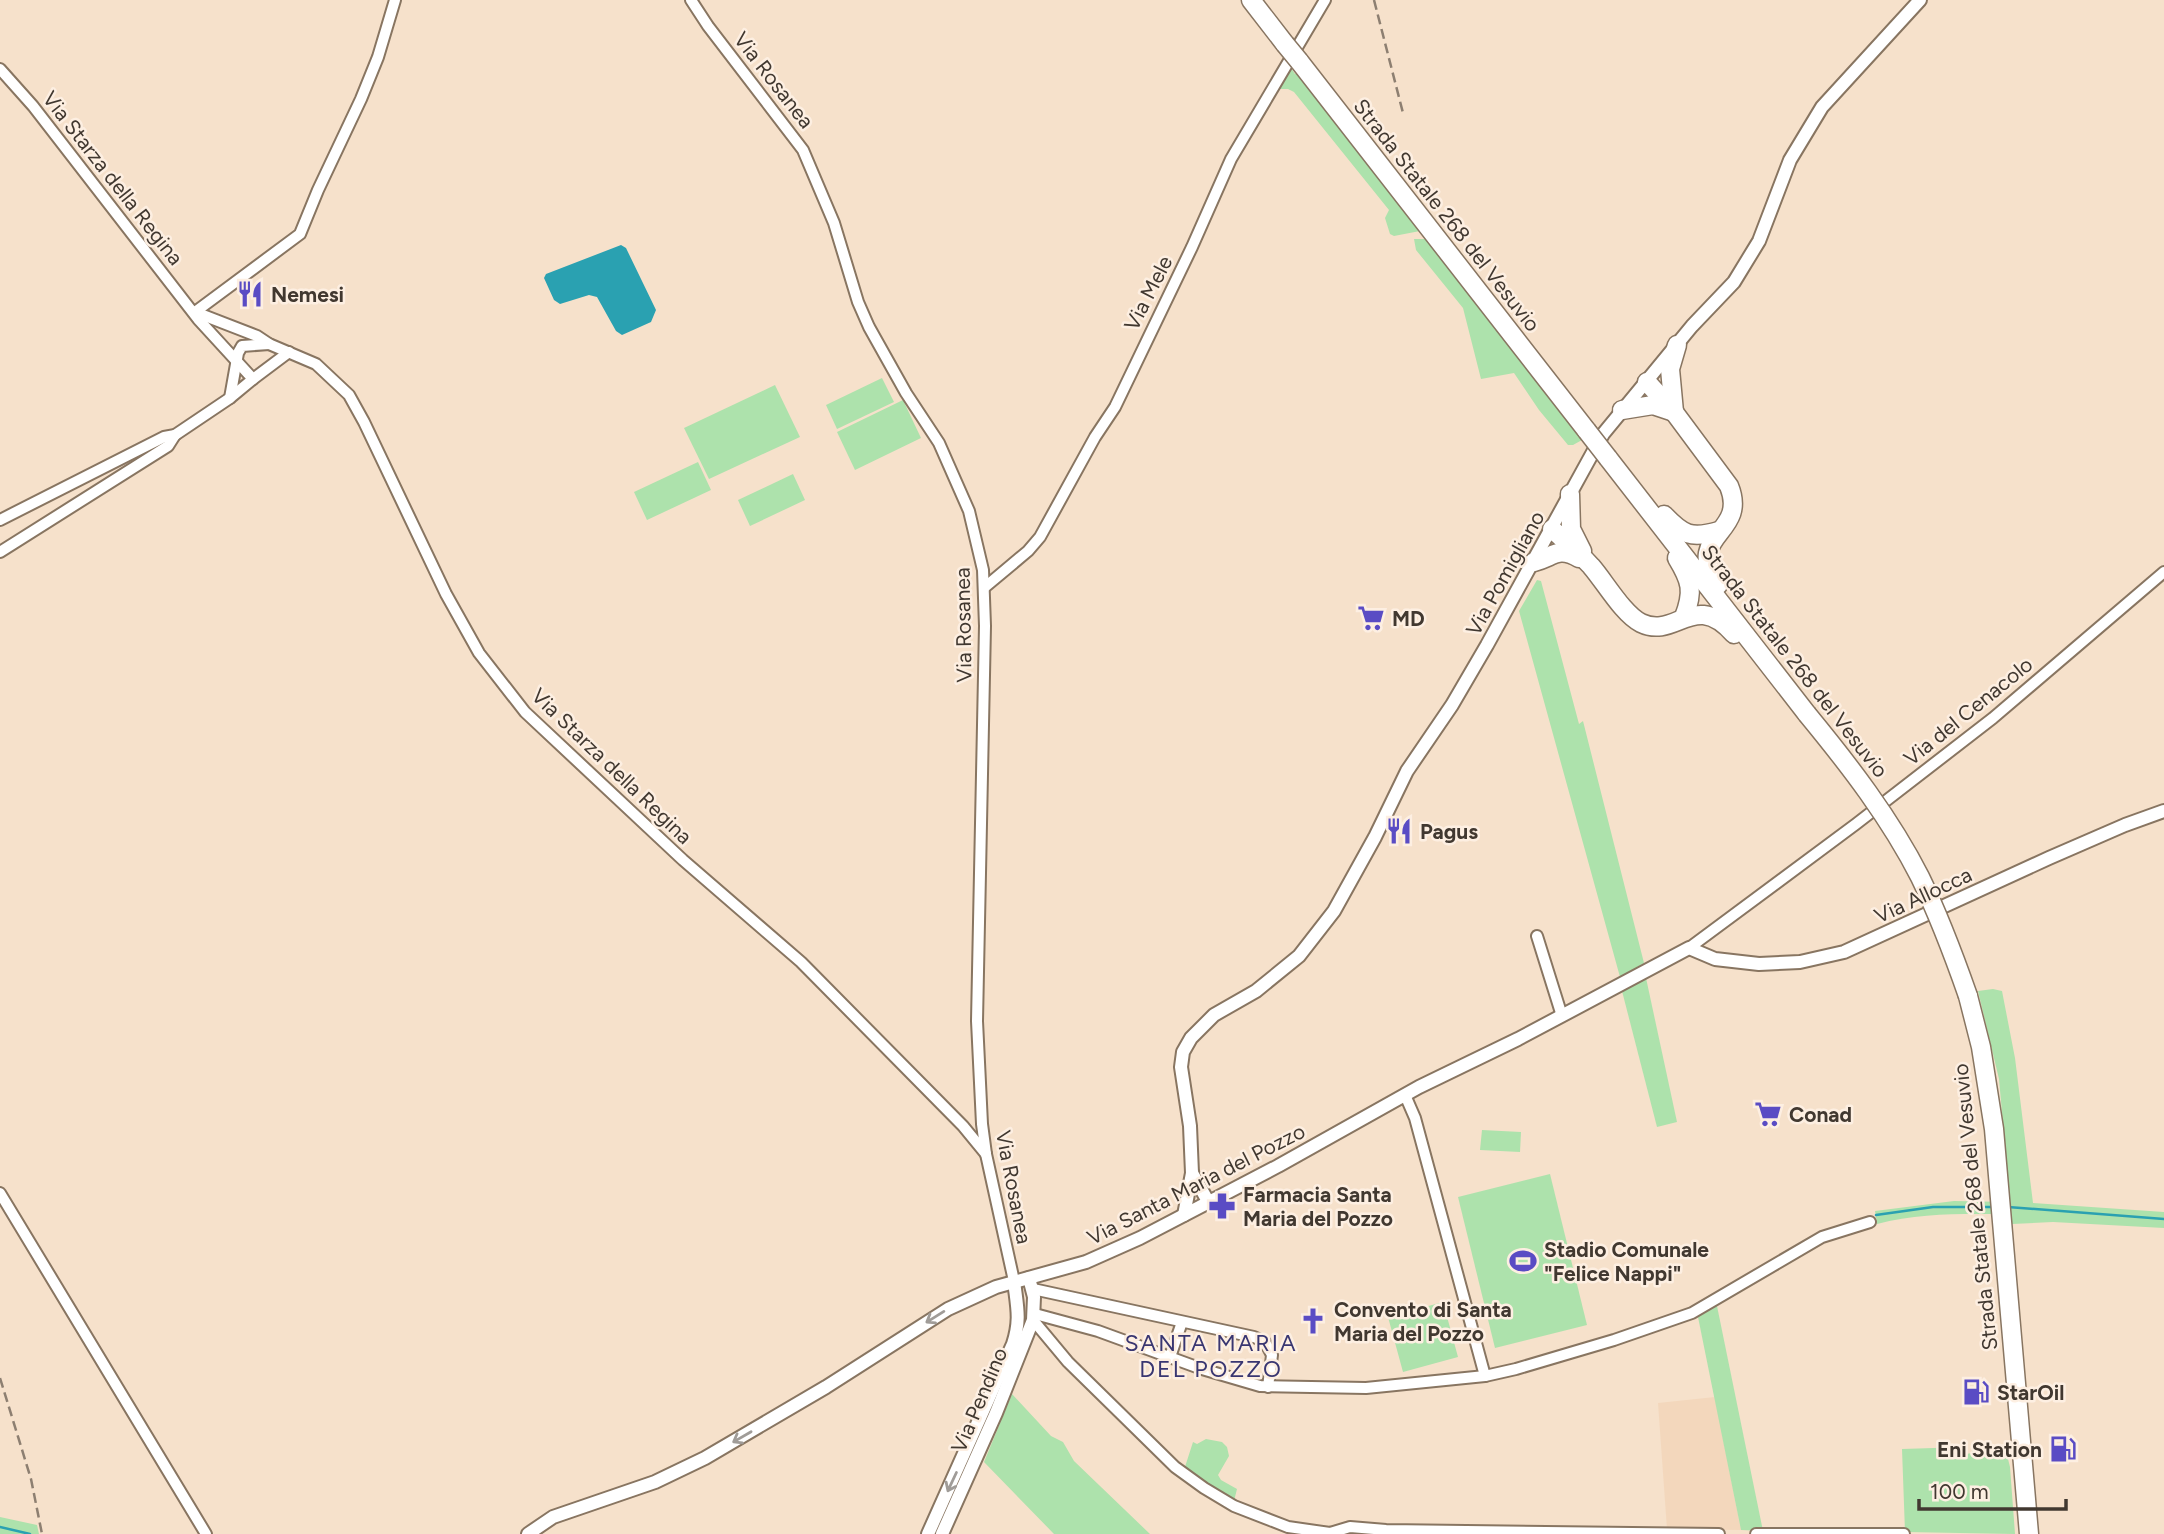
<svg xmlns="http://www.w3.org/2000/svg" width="2164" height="1534" viewBox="0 0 2164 1534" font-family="Figtree,sans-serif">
<rect width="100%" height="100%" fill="#f6e1cb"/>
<path fill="#f3d7bc" d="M1715,1397L1741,1530L1667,1529L1658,1403Z"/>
<g fill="#ade2ac">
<path d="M1289,65L1295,74H1298L1420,231L1394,236L1390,234L1385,218L1389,210L1294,92L1288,89H1279L1278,84Z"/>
<path d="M1414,239H1427L1582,440L1573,445H1568L1539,410L1514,373L1481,379L1463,308L1416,250Z"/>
<path d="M882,378L894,402L837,429L826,405Z"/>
<path d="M775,385L800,437L709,479L684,428Z"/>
<path d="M903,400L921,438L855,470L837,432Z"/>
<path d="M698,462L711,490L647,520L634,492Z"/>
<path d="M793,474L805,500L750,526L738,500Z"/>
<path d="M1537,580L1541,581L1579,724L1583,721L1644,963L1620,977L1519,611Z"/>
<path d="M1646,978L1677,1122L1657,1127L1622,991Z"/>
<path d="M1993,989L2002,991L2015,1058L2033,1203L2164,1212V1228L2053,1222L2012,1224L2010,1214C1966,1214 1921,1212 1877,1224L1875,1211L1954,1201L2010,1202L1999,1079L1978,991Z"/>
<path d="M1482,1130L1521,1132L1520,1152L1480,1150Z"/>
<path d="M1550,1174L1587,1325L1495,1348L1458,1197Z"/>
<path d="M1443,1302L1458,1357L1403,1372L1388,1317Z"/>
<path d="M1717,1306L1763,1531L1741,1530L1698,1317Z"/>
<path d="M1012,1394L1051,1436L1063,1442L1074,1461L1150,1534H1054L984,1462Z"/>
<path d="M1206,1439L1222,1442L1227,1447L1229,1456L1218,1475L1221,1480L1237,1489L1234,1501L1184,1470L1193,1442L1197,1444Z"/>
<path d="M1965,1447L1966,1454L1972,1453V1448L2005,1447L2010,1467L2015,1534L1905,1532L1902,1449Z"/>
<path d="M0,1517L37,1525L39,1534H0Z"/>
</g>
<path fill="#2aa1b1" d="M621,245L626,248L656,310L651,322L622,335L616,331L597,297L589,295L560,304L554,300L544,278L546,274Z"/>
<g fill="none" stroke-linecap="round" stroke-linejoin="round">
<g stroke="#2aa1b1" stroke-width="2.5">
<path d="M2008,1207L2164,1219"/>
<path d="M1876,1215L1933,1207H1994"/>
<path d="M0,1527L30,1534"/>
</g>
<g stroke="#887561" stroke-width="14">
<g id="minor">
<path d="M691,0L708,26L803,150L834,223L858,302L869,327L906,393L939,443L969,511L983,570L985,626L977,1021L982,1124L986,1154L1014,1281"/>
<path d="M0,69L33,106L198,319L253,379L289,352"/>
<path d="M195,312L257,336L269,344L316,364L349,395L364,422L446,594L479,653L525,712L683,860L801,962L963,1126L986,1154"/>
<path d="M195,312L300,234L318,190L361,99L378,57L395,0"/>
<path d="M230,398L238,353L242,346L269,344"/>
<path d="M0,520L164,437L175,435L230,398L253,379"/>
<path d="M0,552L168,446L175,435"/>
<path d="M985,587L1028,551L1040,537L1095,437L1115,407L1192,247L1231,159L1325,0"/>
<path d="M1537,936L1562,1016"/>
<path d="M1689,948L1856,824L1993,718L2164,572"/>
<path d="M1405,1095L1415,1118L1485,1376"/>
<path d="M0,1193L206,1534"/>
<path d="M1033,1289L1254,1337L1265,1342L1272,1355L1268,1387"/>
<path d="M1035,1314L1098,1331L1202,1369L1260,1386L1366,1388L1485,1376L1516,1369L1614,1340L1692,1313L1822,1237L1870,1222"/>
<path d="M1033,1320L1068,1362L1119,1412L1175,1467L1204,1488L1234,1506L1288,1527L1330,1533L1350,1527L1386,1530L1719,1534"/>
<path d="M1170,1357L1182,1322"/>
<path d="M1756,1534H1904"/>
</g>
</g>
<g stroke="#887561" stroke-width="16">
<g id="tertiary">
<path d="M1192,1173L1209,1203"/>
<path d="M1184,1215L1192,1173L1190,1126L1181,1067L1183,1052L1191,1038L1214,1015L1256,991L1299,956L1334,911L1375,837L1407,771L1452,705L1487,645L1603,434L1692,326L1734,282L1759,241L1790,160L1822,107L1920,0"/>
<path d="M528,1534L553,1517L655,1482L705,1458L826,1387L948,1309L996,1287L1086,1262L1140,1238L1278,1166L1419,1087L1518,1039L1689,948L1715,959L1759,964L1800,962L1844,952L2049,858L2125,825L2164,811"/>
<path d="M928,1534L1013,1344C1021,1319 1017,1307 1014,1281"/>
<path d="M942,1534L996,1413L1033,1320L1034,1297L1029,1278"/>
</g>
</g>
<g stroke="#887561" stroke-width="21">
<g id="trunk">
<path d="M1251,0L1285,44"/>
<path d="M1299,61L1587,431"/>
<path d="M1647,382L1674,412L1729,486C1749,535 1683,533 1718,585"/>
<path d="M1622,410L1653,405L1674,412"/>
<path d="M1674,412L1670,369L1677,345"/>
<path d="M1608,458L1807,714"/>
<path d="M1570,494L1571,529L1582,551"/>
<path d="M1664,515C1683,535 1691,539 1719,531"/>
<path d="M1552,529C1565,541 1579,553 1591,566C1605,582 1623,614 1641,623C1676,640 1694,589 1734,634"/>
<path d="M1677,558C1691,581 1694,591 1684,617"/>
<path d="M1534,562C1554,557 1557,546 1579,558"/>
<path d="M1968,996L1981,1047L1994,1129L2029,1534"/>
</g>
</g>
<use href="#minor" stroke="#fff" stroke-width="10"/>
<use href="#tertiary" stroke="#fff" stroke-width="12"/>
<use href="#trunk" stroke="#fff" stroke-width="18"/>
<g stroke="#8d7f71" stroke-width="2.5" stroke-dasharray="10 5" stroke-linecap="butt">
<path d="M1374,0L1403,113"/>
<path d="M0,1378L31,1479L42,1534"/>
</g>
<g stroke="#887561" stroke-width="21" stroke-linecap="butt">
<g id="trunk-bridge">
<path d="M1285,44L1299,61"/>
<path d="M1587,431L1608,458"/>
<path d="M1807,714C1849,765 1890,818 1920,877C1939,916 1954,956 1968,996"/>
</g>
</g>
<use href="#trunk-bridge" stroke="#fff" stroke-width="18"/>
</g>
<defs><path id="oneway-shaft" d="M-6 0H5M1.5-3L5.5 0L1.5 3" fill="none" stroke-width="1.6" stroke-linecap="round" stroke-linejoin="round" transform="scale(1.75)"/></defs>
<g stroke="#a09c98">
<use href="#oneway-shaft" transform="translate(935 1317) rotate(148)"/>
<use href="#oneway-shaft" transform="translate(742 1437) rotate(150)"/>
<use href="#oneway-shaft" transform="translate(952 1482) rotate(115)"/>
</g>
<defs>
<g id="restaurant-bare" transform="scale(2.1)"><path d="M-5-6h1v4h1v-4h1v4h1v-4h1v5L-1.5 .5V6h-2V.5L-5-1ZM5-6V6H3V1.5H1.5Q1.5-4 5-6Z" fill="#5a4cc4" stroke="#fdefe2" stroke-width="2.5" paint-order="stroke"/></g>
<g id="supermarket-bare" transform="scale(2.1)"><path d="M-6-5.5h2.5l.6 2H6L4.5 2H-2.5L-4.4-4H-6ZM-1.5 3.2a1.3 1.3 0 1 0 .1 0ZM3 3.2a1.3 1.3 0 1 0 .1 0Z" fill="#5a4cc4" stroke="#fdefe2" stroke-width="2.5" paint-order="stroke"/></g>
<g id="pharmacy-bare" transform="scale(2.1)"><path d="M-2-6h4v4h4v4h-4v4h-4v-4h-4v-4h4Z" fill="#5a4cc4" stroke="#fdefe2" stroke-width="2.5" paint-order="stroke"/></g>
<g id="stadium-bare" transform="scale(2.1)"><path d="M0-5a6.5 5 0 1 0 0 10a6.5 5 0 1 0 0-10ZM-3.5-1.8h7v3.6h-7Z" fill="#5a4cc4" stroke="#fdefe2" stroke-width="2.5" paint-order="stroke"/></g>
<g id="church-bare" transform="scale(2.1)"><path d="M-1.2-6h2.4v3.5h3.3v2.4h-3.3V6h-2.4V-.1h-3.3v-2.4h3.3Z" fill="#5a4cc4" stroke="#fdefe2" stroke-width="2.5" paint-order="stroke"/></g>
<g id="fuel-bare" transform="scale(2.1)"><path d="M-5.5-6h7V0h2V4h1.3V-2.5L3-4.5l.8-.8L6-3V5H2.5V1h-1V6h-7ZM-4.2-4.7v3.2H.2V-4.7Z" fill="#5a4cc4" stroke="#fdefe2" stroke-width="2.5" paint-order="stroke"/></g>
</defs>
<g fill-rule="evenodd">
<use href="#restaurant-bare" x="250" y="294"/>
<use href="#supermarket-bare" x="1371" y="618"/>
<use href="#restaurant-bare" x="1399" y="831"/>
<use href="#supermarket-bare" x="1768" y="1114"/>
<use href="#pharmacy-bare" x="1222" y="1206"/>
<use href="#stadium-bare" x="1523" y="1261"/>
<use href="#church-bare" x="1313" y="1321"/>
<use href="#fuel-bare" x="1976" y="1392"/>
<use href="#fuel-bare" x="2063" y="1449"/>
</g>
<g text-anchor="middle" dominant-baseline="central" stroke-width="5" stroke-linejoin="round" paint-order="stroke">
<g font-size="21" fill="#413830" stroke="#fdefe2">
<text transform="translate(774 80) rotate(52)">Via Rosanea</text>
<text transform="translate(113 178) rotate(52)">Via Starza della Regina</text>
<text transform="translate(1447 215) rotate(52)">Strada Statale 268 del Vesuvio</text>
<text transform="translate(1148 293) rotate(-63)">Via Mele</text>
<text transform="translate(1505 573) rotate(-61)">Via Pomigliano</text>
<text transform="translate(963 625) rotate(-91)">Via Rosanea</text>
<text transform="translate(1795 661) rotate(52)">Strada Statale 268 del Vesuvio</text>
<text transform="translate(1968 711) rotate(-39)">Via del Cenacolo</text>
<text transform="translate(612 766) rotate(44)">Via Starza della Regina</text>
<text transform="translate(1923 895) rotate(-25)">Via Allocca</text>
<text transform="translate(1196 1184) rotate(-27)">Via Santa Maria del Pozzo</text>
<text transform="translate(1014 1187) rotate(79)">Via Rosanea</text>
<text transform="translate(1975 1207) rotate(-96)">Strada Statale 268 del Vesuvio</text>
<text transform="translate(979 1400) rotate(-67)">Via Pendino</text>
</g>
<g font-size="21" font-weight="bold" fill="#413830" stroke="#fdefe2" text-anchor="start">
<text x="271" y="294">Nemesi</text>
<text x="1392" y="618">MD</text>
<text x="1420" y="831">Pagus</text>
<text x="1789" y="1114">Conad</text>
<text x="1243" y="1194">Farmacia Santa<tspan x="1243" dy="24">Maria del Pozzo</tspan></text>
<text x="1544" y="1249">Stadio Comunale<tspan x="1544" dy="24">"Felice Nappi"</tspan></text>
<text x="1334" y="1309">Convento di Santa<tspan x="1334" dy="24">Maria del Pozzo</tspan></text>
<text x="1997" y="1392">StarOil</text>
<text x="2042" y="1449" text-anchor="end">Eni Station</text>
</g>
<g font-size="23" letter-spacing="2" fill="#393671" stroke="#fdefe2">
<text x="1211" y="1343">SANTA MARIA<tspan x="1211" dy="26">DEL POZZO</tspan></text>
</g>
</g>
<path d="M1919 1499v10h147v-10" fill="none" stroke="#413830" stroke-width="3.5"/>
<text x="1930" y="1499" font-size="21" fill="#413830" stroke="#fdefe2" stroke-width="5" paint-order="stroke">100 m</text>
</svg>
